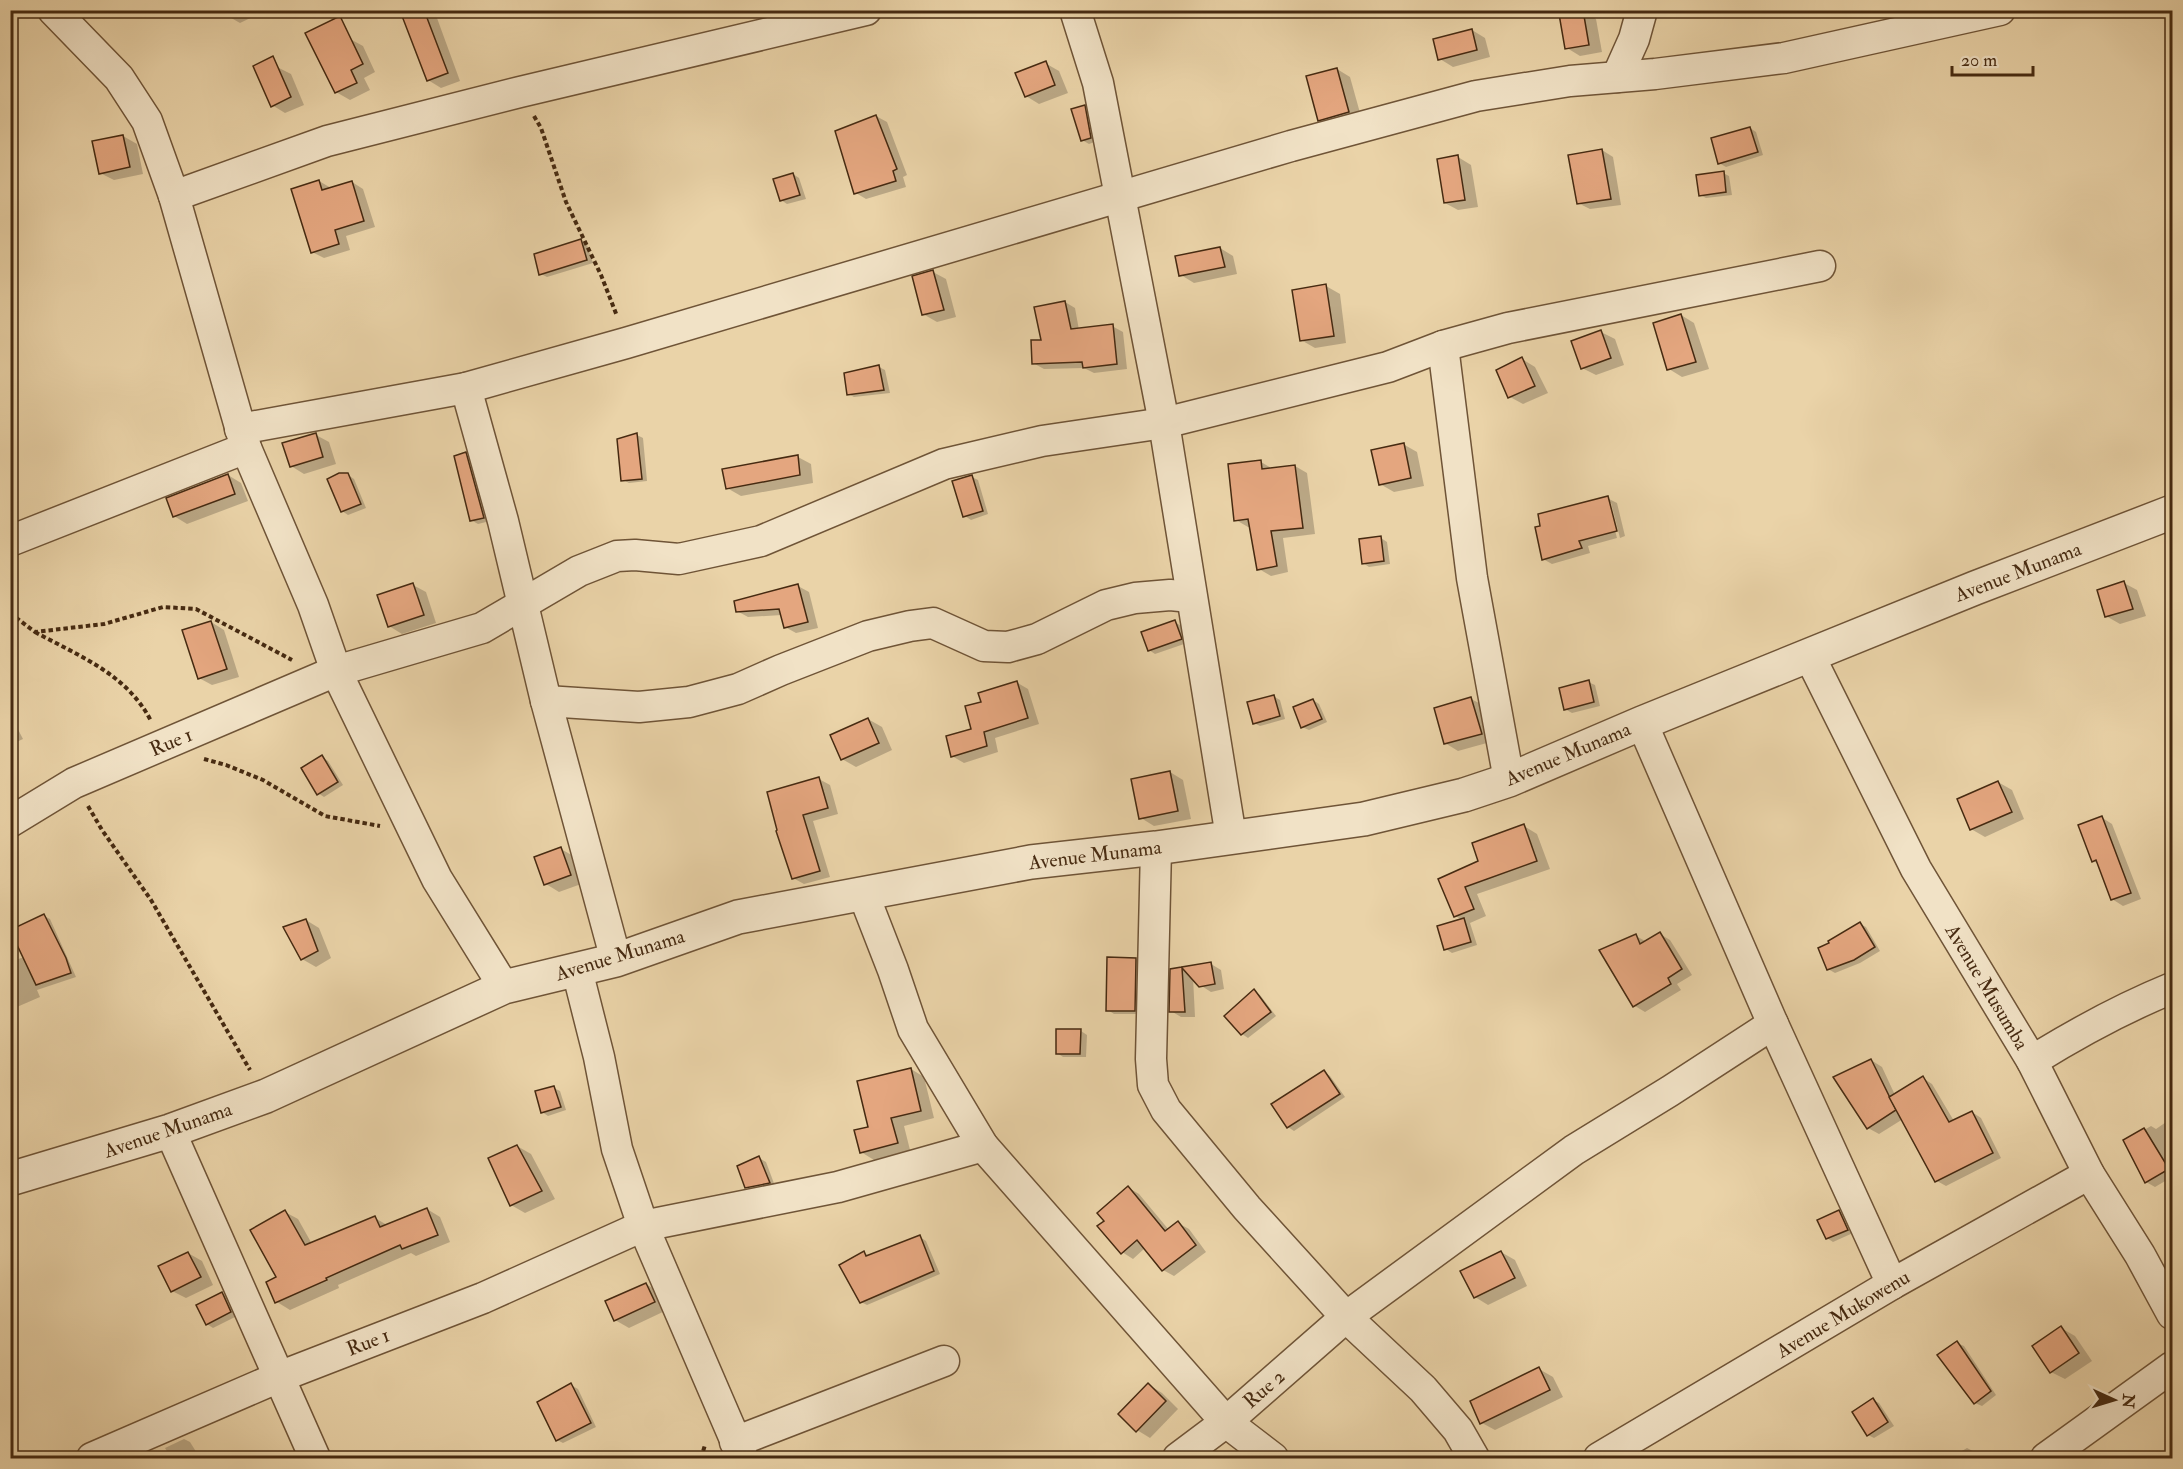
<svg xmlns="http://www.w3.org/2000/svg" width="2183" height="1469" viewBox="0 0 2183 1469" font-family="'IM FELL Double Pica',serif">
<rect width="100%" height="100%" fill="#ead3a8"/>
<filter id="stains"><feTurbulence type="fractalNoise" baseFrequency=".00333" numOctaves="4"/><feColorMatrix values="0 0 0 0 .2 0 0 0 0 .09 0 0 0 0 .02 0 0 0 .5 -.17"/></filter>
<radialGradient id="worn" r=".72"><stop offset=".6" stop-color="#630" stop-opacity="0"/><stop offset="1" stop-color="#630" stop-opacity=".3"/></radialGradient>
<g fill="#0003">
<path d="M224,10H263V12L240,23L226,15Z"/>
<path d="M412,10H424L437,18L460,81L441,88L428,80L416,13Z"/>
<path d="M1583,11L1596,19L1602,52L1580,56L1567,48Z"/>
<path d="M1472,30L1485,38L1490,57L1453,67L1440,59Z"/>
<path d="M350,39L363,46L375,72L364,78L370,90L350,100L336,92Z"/>
<path d="M1045,63L1059,71L1068,93L1039,104L1026,96Z"/>
<path d="M277,67L291,74L304,105L285,113L272,105Z"/>
<path d="M1337,69L1350,77L1362,120L1333,128L1320,120Z"/>
<path d="M1084,106L1091,110L1097,141L1089,144L1082,140Z"/>
<path d="M876,116L887,122L907,175L903,177L906,187L866,199L856,193Z"/>
<path d="M1750,128L1756,132L1763,155L1726,167L1719,163Z"/>
<path d="M123,136L137,144L143,174L114,180L100,173Z"/>
<path d="M1602,150L1613,157L1621,205L1590,209L1578,203Z"/>
<path d="M1458,157L1471,165L1478,207L1458,210L1445,203Z"/>
<path d="M1723,173L1729,176L1732,195L1706,198L1700,195Z"/>
<path d="M793,174L799,178L806,199L787,204L781,200Z"/>
<path d="M319,181L331,188L352,182L363,189L375,227L346,236L350,250L324,258L312,252Z"/>
<path d="M581,241L587,245L593,263L547,277L541,274Z"/>
<path d="M1220,248L1233,256L1237,274L1194,283L1181,275Z"/>
<path d="M933,272L946,279L956,317L937,322L923,314Z"/>
<path d="M1326,286L1340,294L1346,343L1315,348L1301,340Z"/>
<path d="M1065,302L1075,308L1079,330L1112,326L1123,332L1127,369L1094,373L1084,368L1044,369L1033,363L1043,341Z"/>
<path d="M1681,315L1694,323L1709,369L1682,377L1669,369Z"/>
<path d="M1601,332L1615,339L1624,365L1596,375L1582,368Z"/>
<path d="M1522,359L1535,367L1548,393L1523,404L1510,397Z"/>
<path d="M879,367L885,370L890,393L854,397L848,394Z"/>
<path d="M316,435L329,442L336,464L304,474L291,466Z"/>
<path d="M637,435L643,438L647,481L629,483L623,480Z"/>
<path d="M1403,444L1417,452L1424,486L1394,492L1380,484Z"/>
<path d="M466,454L472,458L490,521L478,524L471,520Z"/>
<path d="M798,457L811,464L813,483L741,496L727,488Z"/>
<path d="M1261,462L1273,469L1295,466L1307,473L1315,534L1283,538L1288,572L1271,576L1259,569L1251,527H1248L1236,520Z"/>
<path d="M228,475L241,483L248,501L187,524L174,516Z"/>
<path d="M348,475L354,479L366,508L348,515L342,511Z"/>
<path d="M972,477L978,480L988,514L971,520L965,516Z"/>
<path d="M1607,498L1617,503L1625,536L1620,538L1611,503H1608L1617,538L1588,546L1590,553L1552,564L1543,559Z"/>
<path d="M1381,538L1387,542L1390,564L1369,567L1363,563Z"/>
<path d="M2124,583L2137,590L2146,616L2120,624L2106,616Z"/>
<path d="M413,585L426,592L436,623L402,634L389,626Z"/>
<path d="M798,586L809,592L818,628L796,633L785,627L782,615L748,617L737,611Z"/>
<path d="M211,622L224,630L239,677L212,685L199,678Z"/>
<path d="M1175,622L1181,626L1187,643L1155,654L1149,650Z"/>
<path d="M1016,682L1028,689L1039,724L995,738L998,752L964,763L952,756L973,730L982,703Z"/>
<path d="M1588,682L1595,685L1600,706L1572,713L1565,709Z"/>
<path d="M1273,696L1280,700L1285,719L1260,726L1254,723Z"/>
<path d="M1471,699L1485,706L1494,741L1458,751L1445,743Z"/>
<path d="M1313,700L1319,704L1327,722L1309,730L1302,727Z"/>
<path d="M10,714L23,739L10,745Z"/>
<path d="M868,719L882,727L892,750L856,767L842,759Z"/>
<path d="M322,757L328,761L343,785L324,797L318,793Z"/>
<path d="M1170,772L1183,780L1191,819L1154,826L1141,818Z"/>
<path d="M819,779L830,785L838,814L813,821L830,877L804,884L793,878L777,832Z"/>
<path d="M1998,782L2012,790L2024,819L1985,837L1971,829Z"/>
<path d="M2101,817L2112,824L2141,899L2123,906L2112,899L2099,864L2093,861Z"/>
<path d="M1524,826L1537,834L1550,869L1477,894L1486,916L1470,923L1477,945L1452,953L1446,949L1463,920L1455,916L1440,880L1480,862Z"/>
<path d="M561,849L575,857L584,883L559,892L546,884Z"/>
<path d="M44,916L50,919L76,977L37,990L40,997L10,1010V962L24,957Z"/>
<path d="M306,920L319,928L331,958L316,967L302,959Z"/>
<path d="M1860,924L1866,927L1880,951L1860,963L1835,973L1828,969Z"/>
<path d="M1660,934L1670,940L1692,975L1677,984L1681,990L1645,1012L1635,1006L1636,936L1647,942Z"/>
<path d="M1136,959L1142,963L1141,1014H1114L1108,1010Z"/>
<path d="M1211,964L1221,970L1224,989L1211,992L1200,985L1193,977L1195,1017H1181L1171,1011L1172,971Z"/>
<path d="M1254,991L1260,995L1276,1016L1248,1038L1242,1034Z"/>
<path d="M1081,1031L1087,1035L1086,1057H1063L1057,1053Z"/>
<path d="M1871,1060L1882,1067L1895,1095L1923,1078L1932,1084L1954,1121L1972,1112L1981,1118L2001,1158L1946,1186L1937,1181L1903,1119L1879,1134L1868,1128L1836,1078Z"/>
<path d="M911,1069L924,1077L934,1118L904,1126L910,1150L874,1160L861,1152L869,1128Z"/>
<path d="M1324,1072L1330,1076L1345,1097L1294,1131L1288,1127Z"/>
<path d="M554,1088L560,1091L566,1110L548,1116L542,1112Z"/>
<path d="M2172,1118V1177L2155,1187L2146,1182L2125,1141L2151,1126L2156,1129Z"/>
<path d="M517,1146L531,1154L555,1199L525,1213L511,1205Z"/>
<path d="M759,1158L766,1162L775,1186L753,1191L747,1187Z"/>
<path d="M1129,1188L1139,1194L1169,1230L1178,1223L1189,1229L1206,1252L1174,1276L1163,1270L1145,1248L1133,1259L1122,1252L1106,1221Z"/>
<path d="M427,1209L440,1217L450,1242L416,1256L411,1253L338,1285L339,1288L290,1310L277,1302L268,1282L278,1278L285,1212L298,1219L312,1244L375,1218L387,1225Z"/>
<path d="M1839,1212L1845,1215L1853,1233L1833,1242L1827,1238Z"/>
<path d="M920,1237L926,1241L940,1274L867,1305L861,1302L864,1253L870,1256Z"/>
<path d="M1501,1252L1515,1260L1527,1286L1488,1305L1475,1297Z"/>
<path d="M188,1253L202,1261L213,1285L186,1298L172,1291Z"/>
<path d="M646,1284L659,1292L667,1310L629,1328L615,1320Z"/>
<path d="M222,1293L229,1297L237,1316L213,1328L207,1324Z"/>
<path d="M2061,1328L2075,1336L2092,1361L2065,1379L2051,1372Z"/>
<path d="M1957,1343L1964,1346L1996,1395L1982,1406L1975,1403Z"/>
<path d="M1539,1369L1553,1377L1563,1397L1495,1430L1482,1423Z"/>
<path d="M571,1385L578,1389L596,1427L563,1443L557,1440Z"/>
<path d="M1149,1385L1162,1393L1178,1409L1150,1438L1137,1430Z"/>
<path d="M1873,1400L1879,1403L1894,1426L1874,1438L1868,1435Z"/>
<path d="M184,1439L190,1442L200,1458H171L165,1448Z"/>
<path d="M1967,1448L1986,1458H1950Z"/>
</g>
<g fill="#e4a67f" stroke="#462a11" stroke-width="1.5">
<path d="M418,10H424L448,73L427,81L402,16Z"/>
<path d="M1577,10H1583L1589,45L1565,49L1559,14Z"/>
<path d="M340,16L363,64L351,70L357,83L335,93L305,33Z"/>
<path d="M1472,29L1477,50L1438,60L1433,39Z"/>
<path d="M273,56L291,97L271,107L253,66Z"/>
<path d="M1046,61L1055,85L1025,97L1015,73Z"/>
<path d="M1337,68L1349,112L1318,121L1306,76Z"/>
<path d="M1085,105L1091,138L1081,141L1071,109Z"/>
<path d="M876,115L897,169L893,171L896,181L854,194L835,131Z"/>
<path d="M1750,127L1758,152L1718,164L1711,138Z"/>
<path d="M123,135L130,167L99,174L92,141Z"/>
<path d="M1602,149L1611,199L1577,204L1568,155Z"/>
<path d="M1458,155L1465,200L1444,203L1437,159Z"/>
<path d="M1724,171L1726,192L1699,196L1696,175Z"/>
<path d="M793,173L800,195L780,201L773,179Z"/>
<path d="M319,180L322,190L352,181L364,221L335,230L339,244L311,253L291,189Z"/>
<path d="M581,239L587,260L539,275L534,254Z"/>
<path d="M1220,247L1225,267L1179,276L1175,256Z"/>
<path d="M933,270L944,310L922,315L912,276Z"/>
<path d="M1326,284L1334,336L1300,341L1292,290Z"/>
<path d="M1065,301L1071,329L1113,324L1117,364L1083,368L1082,362L1032,364L1031,340H1041L1034,307Z"/>
<path d="M1681,314L1696,362L1667,370L1653,323Z"/>
<path d="M1601,330L1611,358L1581,369L1571,341Z"/>
<path d="M1522,357L1535,386L1508,398L1496,370Z"/>
<path d="M879,365L884,390L847,395L844,373Z"/>
<path d="M316,433L323,457L290,467L282,443Z"/>
<path d="M637,433L642,479L621,481L617,439Z"/>
<path d="M1404,443L1411,478L1379,485L1371,450Z"/>
<path d="M466,452L484,518L470,521L454,456Z"/>
<path d="M798,455L800,475L726,489L722,469Z"/>
<path d="M1261,460L1262,469L1295,465L1303,528L1271,531L1277,566L1257,570L1248,519L1234,521L1228,464Z"/>
<path d="M339,473H348L361,504L341,512L327,479Z"/>
<path d="M228,474L235,494L173,517L166,498Z"/>
<path d="M972,475L983,511L963,517L952,481Z"/>
<path d="M1608,496L1617,531L1579,541L1582,548L1542,560L1535,527L1540,526L1538,514Z"/>
<path d="M1381,536L1384,561L1362,564L1359,539Z"/>
<path d="M2124,581L2133,609L2105,617L2097,590Z"/>
<path d="M413,583L424,615L388,627L377,595Z"/>
<path d="M798,584L808,622L784,628L779,609L736,612L734,601Z"/>
<path d="M1175,620L1182,639L1148,651L1141,632Z"/>
<path d="M211,621L227,669L198,679L182,630Z"/>
<path d="M1589,680L1594,702L1564,710L1559,688Z"/>
<path d="M1017,681L1028,718L984,732L987,746L951,757L946,736L971,729L965,706L981,702L978,693Z"/>
<path d="M1274,695L1280,716L1253,724L1247,702Z"/>
<path d="M1471,697L1482,734L1444,744L1434,708Z"/>
<path d="M1313,699L1322,719L1301,728L1293,707Z"/>
<path d="M868,718L879,743L841,760L830,735Z"/>
<path d="M322,755L338,782L317,795L301,768Z"/>
<path d="M1170,771L1178,811L1139,819L1131,779Z"/>
<path d="M819,777L828,808L803,815L820,871L792,879L776,831L777,830L767,792Z"/>
<path d="M1998,781L2012,812L1970,830L1957,799Z"/>
<path d="M2102,816L2131,893L2111,900L2096,860L2092,862L2078,825Z"/>
<path d="M1524,824L1537,861L1465,887L1474,909L1454,917L1438,879L1478,861L1472,843Z"/>
<path d="M561,847L571,875L544,885L534,857Z"/>
<path d="M44,914L66,958L71,973L36,985L10,930Z"/>
<path d="M1464,918L1471,942L1444,950L1437,926Z"/>
<path d="M306,919L318,951L301,960L283,927Z"/>
<path d="M1860,922L1875,947L1854,960L1827,970L1818,948L1829,943L1828,941Z"/>
<path d="M1660,932L1682,969L1668,978L1671,984L1633,1007L1599,950L1636,934L1640,944Z"/>
<path d="M1107,957L1136,958L1135,1011H1106Z"/>
<path d="M1211,962L1215,984L1199,987L1182,968L1185,1012H1169L1170,969Z"/>
<path d="M1254,989L1271,1012L1241,1035L1224,1016Z"/>
<path d="M1056,1029H1081L1080,1054H1056Z"/>
<path d="M1871,1059L1896,1110L1867,1129L1833,1077Z"/>
<path d="M911,1068L921,1111L891,1118L898,1143L860,1153L854,1130L868,1127L857,1081Z"/>
<path d="M1324,1070L1340,1094L1287,1128L1271,1104Z"/>
<path d="M1923,1076L1949,1122L1972,1111L1993,1153L1935,1182L1889,1097Z"/>
<path d="M554,1086L561,1107L541,1113L535,1091Z"/>
<path d="M2144,1128L2169,1169L2145,1183L2123,1140Z"/>
<path d="M517,1145L542,1191L510,1206L488,1158Z"/>
<path d="M759,1156L770,1183L745,1188L737,1166Z"/>
<path d="M1128,1186L1165,1231L1178,1221L1196,1245L1162,1271L1137,1240L1121,1254L1097,1226L1104,1221L1097,1213Z"/>
<path d="M427,1208L438,1235L402,1249L400,1245L326,1278L327,1280L275,1303L266,1282L276,1277L250,1230L285,1210L305,1245L375,1216L380,1227Z"/>
<path d="M1839,1210L1848,1230L1826,1239L1817,1220Z"/>
<path d="M920,1235L934,1271L860,1303L839,1265L864,1251L866,1256Z"/>
<path d="M1501,1251L1515,1278L1474,1298L1460,1271Z"/>
<path d="M188,1252L201,1277L171,1292L158,1266Z"/>
<path d="M646,1283L655,1302L614,1321L605,1301Z"/>
<path d="M222,1292L231,1312L206,1325L196,1305Z"/>
<path d="M2061,1326L2079,1353L2050,1373L2032,1346Z"/>
<path d="M1957,1341L1991,1391L1974,1404L1937,1355Z"/>
<path d="M1539,1367L1550,1390L1480,1424L1470,1401Z"/>
<path d="M571,1383L591,1423L556,1441L537,1402Z"/>
<path d="M1148,1383L1166,1401L1136,1432L1118,1414Z"/>
<path d="M1873,1398L1888,1422L1867,1436L1852,1412Z"/>
</g>
<g fill="none" stroke-linecap="round" stroke-linejoin="round">
<g stroke="#6f5437" stroke-width="33">
<g id="minor">
<path d="M53,10L119,78L147,121L174,196L246,448L313,605L336,671L437,879L504,987"/>
<path d="M1075,10L1098,83L1164,423L1231,837"/>
<path d="M1617,77L1634,39L1642,10"/>
<path d="M174,196L327,141L520,92L866,10"/>
<path d="M1443,346L1472,578L1509,780"/>
<path d="M466,388L503,521L546,701L616,960"/>
<path d="M240,429L466,388L626,343L1291,146L1476,96L1570,81L1655,74L1784,58L2000,10"/>
<path d="M10,541L246,448"/>
<path d="M1809,655L1916,869L2032,1061L2089,1174L2140,1255L2172,1314"/>
<path d="M546,701L639,707L689,702L738,689L781,670L868,636L910,626L933,623L984,646L1008,647L1037,639L1106,605L1135,598L1170,595L1191,597"/>
<path d="M1642,723L1773,1024L1892,1284"/>
<path d="M10,822L74,783L336,671L482,628L579,571L617,556L635,555L679,559L761,541L944,464L1042,441L1164,423L1388,367L1443,346L1508,328L1820,266"/>
<path d="M1156,848L1151,1059L1153,1085L1166,1110L1247,1208L1346,1317L1423,1389L1458,1430L1474,1458"/>
<path d="M863,893L893,970L913,1029L983,1146L1226,1422L1273,1458"/>
<path d="M577,970L599,1057L617,1149L643,1226L743,1458"/>
<path d="M2032,1061C2077,1033 2123,1008 2172,988"/>
<path d="M170,1131L315,1458"/>
<path d="M735,1442L944,1361"/>
<path d="M92,1458L279,1377L483,1298L643,1226L838,1187L983,1146"/>
<path d="M1178,1458L1226,1422L1346,1317L1574,1150L1670,1091L1773,1024"/>
<path d="M1599,1458L1892,1284L2089,1174"/>
<path d="M2046,1458L2172,1367"/>
</g>
</g>
<g stroke="#6f5437" stroke-width="36">
<path id="tertiary" d="M10,1179L170,1131L266,1096L504,987L616,960L738,917L1031,862L1156,848L1364,819L1464,795L1509,780L1642,723L1975,588L2172,512"/>
</g>
<g stroke="#462a11" stroke-width="4" stroke-dasharray="4.5 3" stroke-linecap="butt">
<path d="M534,116L541,128L566,202L601,275L617,316"/>
<path d="M10,613L35,632L104,624L163,607L196,609L292,660"/>
<path d="M35,632C79,656 127,674 151,721"/>
<path d="M204,759L226,765L263,780L325,816L380,826"/>
<path d="M88,806L102,830L151,900L250,1070"/>
<path d="M701,1458L705,1445"/>
</g>
<use href="#minor" stroke="#f1e2c6" stroke-width="30"/>
<use href="#tertiary" stroke="#f1e2c6" stroke-width="33"/>
</g>
<g text-anchor="middle" dominant-baseline="central" stroke-width="6" stroke-linejoin="round" paint-order="stroke">
<g font-size="20" fill="#462a11" stroke="#f1e2c6">
<text transform="translate(2018 572) rotate(-21)">Avenue Munama</text>
<text transform="translate(171 742) rotate(-23)">Rue 1</text>
<text transform="translate(1568 754) rotate(-23)">Avenue Munama</text>
<text transform="translate(1095 855) rotate(-7)">Avenue Munama</text>
<text transform="translate(620 955) rotate(-17)">Avenue Munama</text>
<text transform="translate(1987 987) rotate(59)">Avenue Musumba</text>
<text transform="translate(168 1130) rotate(-19)">Avenue Munama</text>
<text transform="translate(1843 1314) rotate(-31)">Avenue Mukowenu</text>
<text transform="translate(368 1342) rotate(-21)">Rue 1</text>
<text transform="translate(1264 1389) rotate(-41)">Rue 2</text>
</g>
</g>
<rect width="2183" height="1469" fill="none" stroke="#ead3a8" stroke-width="36"/>
<rect x="12" y="12" width="2159" height="1445" fill="none" stroke="#462a11" stroke-width="3"/>
<rect x="18" y="18" width="2147" height="1433" fill="none" stroke="#462a11" stroke-width="1.5"/>
<g transform="translate(2114 1400) rotate(94)" stroke="#f1e2c6" stroke-width="4.5" paint-order="stroke">
<path d="M0-4.5L10 22L0 15L-10 22Z" fill="#462a11"/>
<text y="-9" font-size="16" font-weight="bold" text-anchor="middle" fill="#462a11">N</text>
</g>
<path d="M1952 66v9h81v-9" fill="none" stroke="#462a11" stroke-width="3"/>
<text x="1961" y="66" font-size="18" fill="#462a11" stroke="#f1e2c6" stroke-width="4.5" paint-order="stroke">20 m</text>
<rect width="100%" height="100%" filter="url(#stains)"/>
<rect width="100%" height="100%" fill="url(#worn)"/>
</svg>
